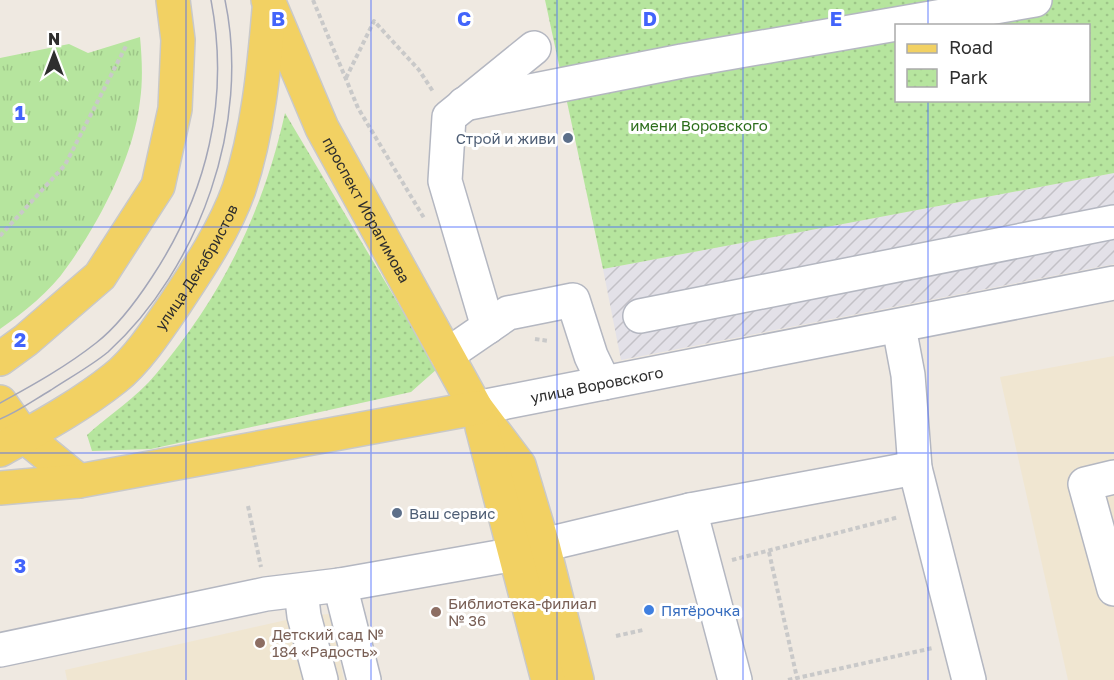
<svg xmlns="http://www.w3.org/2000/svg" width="1114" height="680" viewBox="0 0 1114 680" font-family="'Golos Text',sans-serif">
<defs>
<pattern id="industrial-furrows" width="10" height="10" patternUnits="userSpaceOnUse" patternTransform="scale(1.5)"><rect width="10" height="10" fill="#e3e1e8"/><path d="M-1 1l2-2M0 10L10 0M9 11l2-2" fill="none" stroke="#c3c1c7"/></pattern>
<pattern id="grass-tufts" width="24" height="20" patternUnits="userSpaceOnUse" patternTransform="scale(1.5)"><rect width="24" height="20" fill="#b6e59e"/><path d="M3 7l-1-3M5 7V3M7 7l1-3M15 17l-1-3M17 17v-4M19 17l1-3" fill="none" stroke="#9dc588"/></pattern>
<pattern id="park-dots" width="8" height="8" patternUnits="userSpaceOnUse" patternTransform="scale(1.5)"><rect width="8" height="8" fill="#b6e59e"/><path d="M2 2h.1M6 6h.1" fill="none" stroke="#9dc588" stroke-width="1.8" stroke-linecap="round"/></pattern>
</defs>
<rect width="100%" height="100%" fill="#efe9e1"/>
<path fill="url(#industrial-furrows)" d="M1114,173V264L621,360L603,269Z"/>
<g fill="#f0e6d1">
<path d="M1114,356V680H1068L1000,377Z"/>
<path d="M330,614L344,680H67L65,670L304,616Z"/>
</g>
<path fill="url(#grass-tufts)" d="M140,37C142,58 143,81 140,101C134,156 99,223 67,267C50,292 24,312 0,329V58L69,44L88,53Z"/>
<g fill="url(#park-dots)" fill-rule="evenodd">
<path d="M545,0H1114V173L603,269ZM896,26H1088V100H896Z"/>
<path d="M285,113L437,369L411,392L151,449L92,451L87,435C109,415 137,397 156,374C222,296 263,212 285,113Z"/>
</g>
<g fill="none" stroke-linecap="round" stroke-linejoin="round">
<g stroke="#b4b7c1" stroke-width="36">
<g id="minor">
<path d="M464,104L682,61L1035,0"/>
<path d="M640,316L1114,222"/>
<path d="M488,327L445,181L449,117L534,48"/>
<path d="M899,327L908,375L915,468L969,680"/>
<path d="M447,355L508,313L573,300L591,356L604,383"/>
<path id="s1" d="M476,408L1114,283"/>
<path d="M1114,477L1085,484L1114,589"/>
<path d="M690,510L735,680"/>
<path d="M543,545L690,510L915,468"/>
<path d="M340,585L364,680"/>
<path d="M301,591L304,616L321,680"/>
<path d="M0,650L266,594L340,585L516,554"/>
</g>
</g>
<g stroke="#c9c9c9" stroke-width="36">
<g id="major">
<path id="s2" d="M268,0L322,128L476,408L519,465L543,545L577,680"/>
<path d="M0,359L26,340L100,276L158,186L175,109L178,40L173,0"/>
<path d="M0,402L24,436L79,481"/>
<path d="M482,427L548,680"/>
<path id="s3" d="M0,450C39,428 80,406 115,378C137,361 160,326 175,304C199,268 225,229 239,189C258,132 264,69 269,10"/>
<path d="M0,488L79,481L476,408"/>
</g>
</g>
<g stroke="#c9c9c9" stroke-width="4" stroke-dasharray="4.5 3" stroke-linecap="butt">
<path d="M313,0L358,108L424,218"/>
<path d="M346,78L374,21L419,70L434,93"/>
<path d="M0,236L65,165L127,44"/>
<path d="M535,339L549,341"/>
<path d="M248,506L261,567"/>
<path d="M769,552L797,678"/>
<path d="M732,560L899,517"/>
<path d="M616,636L643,630"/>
<path d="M788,680L933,648"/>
</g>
<use href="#minor" stroke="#fff" stroke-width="33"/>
<use href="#major" stroke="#f2d163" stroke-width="33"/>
<g stroke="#a3a6b8" stroke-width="1.5">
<path d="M0,403C33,385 67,366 96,343C118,326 137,300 152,277C207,194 230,99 211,0"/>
<path d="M0,419C18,412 34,400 51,390C69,378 91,366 108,352C200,268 251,123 225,0"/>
</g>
</g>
<path fill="none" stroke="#4264fb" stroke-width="1.5" stroke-opacity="0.55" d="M186,0V680M371,0V680M557,0V680M743,0V680M928,0V26M928,100V680M0,227H1114M0,453H1114"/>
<g fill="#5c6f8a" stroke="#fff" stroke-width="2">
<circle cx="568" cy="138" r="6"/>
<circle cx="397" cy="513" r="6"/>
</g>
<circle fill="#3f7fe0" stroke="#fff" stroke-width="2" cx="649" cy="610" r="6"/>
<g fill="#8d6e63" stroke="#fff" stroke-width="2">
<circle cx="436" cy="612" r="6"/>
<circle cx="260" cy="643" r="6"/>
</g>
<g text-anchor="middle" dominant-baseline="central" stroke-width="6" stroke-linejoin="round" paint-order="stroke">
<g font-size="15" fill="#2c6e1b" stroke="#fff">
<text x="699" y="125">имени Воровского</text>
</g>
<g font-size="15" fill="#4e5e75" stroke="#fff" text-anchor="end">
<text x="556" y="138">Строй и живи</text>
<text x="409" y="513" text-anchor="start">Ваш сервис</text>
</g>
<g font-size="15" fill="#2e2e2e" stroke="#fff">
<text stroke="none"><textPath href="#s2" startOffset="232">проспект Ибрагимова</textPath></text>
<text stroke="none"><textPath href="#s3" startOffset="274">улица Декабристов</textPath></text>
<text stroke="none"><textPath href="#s1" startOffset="123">улица Воровского</textPath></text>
</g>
<g font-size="15" fill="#785e54" stroke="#fff" text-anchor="start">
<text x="448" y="603">Библиотека-филиал<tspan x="448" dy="17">№ 36</tspan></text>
<text x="272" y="634">Детский сад №<tspan x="272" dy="17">184 «Радость»</tspan></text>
</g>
<g font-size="15" fill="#366cbe" stroke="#fff" text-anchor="start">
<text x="661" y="610">Пятёрочка</text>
</g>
</g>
<g font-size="20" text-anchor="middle" font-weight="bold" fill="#4264fb" stroke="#fff" stroke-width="6" stroke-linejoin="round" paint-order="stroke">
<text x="278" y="26">B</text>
<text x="464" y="26">C</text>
<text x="650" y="26">D</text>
<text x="836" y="26">E</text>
<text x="20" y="120">1</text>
<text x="20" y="347">2</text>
<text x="20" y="573">3</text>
</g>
<rect x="895" y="24" width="195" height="78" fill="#ffffff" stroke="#ababab" stroke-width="1.5"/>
<rect x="907" y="44" width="30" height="9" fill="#f2d163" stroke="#ababab" stroke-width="1.5"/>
<text x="949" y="54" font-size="18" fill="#2e2e2e">Road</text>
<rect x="907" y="69" width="30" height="18" fill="url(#park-dots)" stroke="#ababab" stroke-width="1.5"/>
<text x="949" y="84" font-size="18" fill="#2e2e2e">Park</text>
<g transform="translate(54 54)" stroke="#ffffff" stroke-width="4.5" paint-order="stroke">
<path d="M0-4.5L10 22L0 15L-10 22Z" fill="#2e2e2e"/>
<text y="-9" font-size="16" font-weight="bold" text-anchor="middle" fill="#2e2e2e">N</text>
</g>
</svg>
